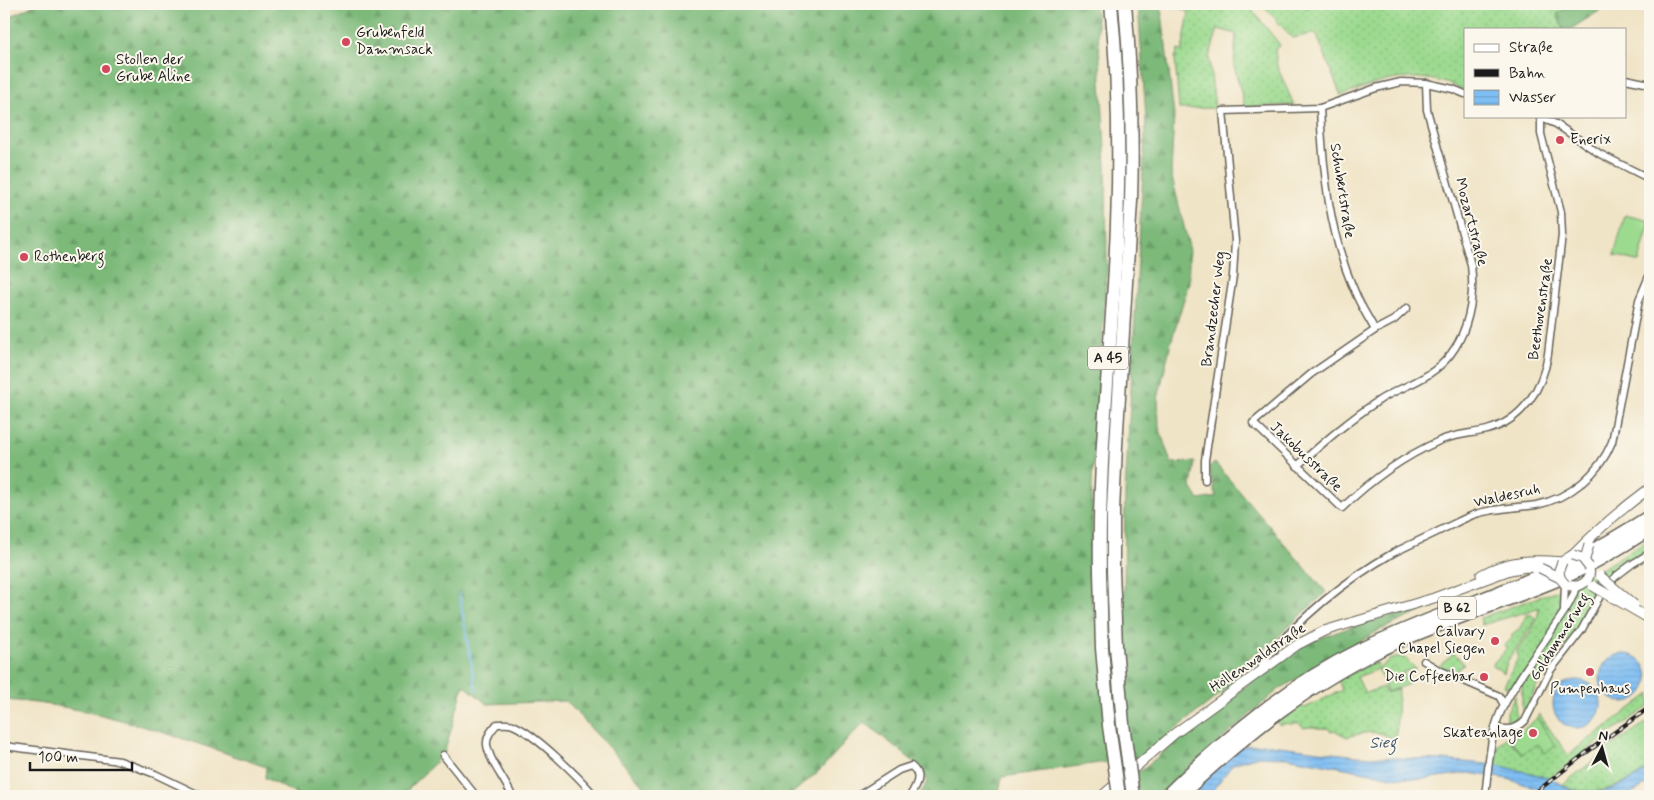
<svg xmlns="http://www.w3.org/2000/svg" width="1654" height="800" viewBox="0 0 1654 800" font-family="Mynerve,sans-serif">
<defs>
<pattern id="grass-dots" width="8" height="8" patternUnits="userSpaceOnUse" patternTransform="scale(1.25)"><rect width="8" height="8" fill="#9cda8f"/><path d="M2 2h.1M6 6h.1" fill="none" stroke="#86ba7b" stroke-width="1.8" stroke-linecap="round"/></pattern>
<pattern id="forest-firs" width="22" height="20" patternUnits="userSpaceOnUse" patternTransform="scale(1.25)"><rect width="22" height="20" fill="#7dba7a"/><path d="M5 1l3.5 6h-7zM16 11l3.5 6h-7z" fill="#6b9f69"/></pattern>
<pattern id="park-crowns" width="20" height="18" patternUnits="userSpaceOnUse" patternTransform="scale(1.25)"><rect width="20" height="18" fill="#9cda8f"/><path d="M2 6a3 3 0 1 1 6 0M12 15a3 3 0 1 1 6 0" fill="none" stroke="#86ba7b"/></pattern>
<pattern id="water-rules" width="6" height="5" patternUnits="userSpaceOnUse" patternTransform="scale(1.25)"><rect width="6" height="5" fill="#7fbef3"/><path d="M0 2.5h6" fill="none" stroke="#6da3d0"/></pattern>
</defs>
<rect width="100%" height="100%" fill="#fbf7ec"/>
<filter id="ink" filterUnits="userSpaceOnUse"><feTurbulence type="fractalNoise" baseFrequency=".02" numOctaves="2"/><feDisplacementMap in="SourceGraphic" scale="10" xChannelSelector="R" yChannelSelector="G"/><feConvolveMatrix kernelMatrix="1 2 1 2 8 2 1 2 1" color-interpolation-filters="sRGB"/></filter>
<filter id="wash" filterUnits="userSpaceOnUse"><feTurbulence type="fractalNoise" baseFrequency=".0096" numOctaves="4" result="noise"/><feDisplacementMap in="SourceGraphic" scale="20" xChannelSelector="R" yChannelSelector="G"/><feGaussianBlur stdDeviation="1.12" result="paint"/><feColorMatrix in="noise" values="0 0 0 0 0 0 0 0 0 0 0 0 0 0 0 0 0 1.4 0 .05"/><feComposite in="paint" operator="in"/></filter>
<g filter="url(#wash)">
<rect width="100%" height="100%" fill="#f0e4c6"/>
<g fill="url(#grass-dots)" stroke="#5c7b56">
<path d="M1169,4H1253L1250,7L1280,45L1275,49L1277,66L1294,105L1245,107L1234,66L1236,34L1218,29L1209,58L1215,108L1179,109L1175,58L1178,50L1182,51L1189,12Z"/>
<path d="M1262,4H1301L1307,9L1311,4H1574L1558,14L1563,29H1465V90C1416,69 1388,78 1341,96L1316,33L1292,38Z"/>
<path d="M1650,538V548L1630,560L1612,574L1604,585L1579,629L1546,669L1525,709L1522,710V684L1507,688L1504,686L1518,658L1517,651L1532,629L1537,619L1539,608L1482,625L1480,618L1558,590L1601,569Z"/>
<path d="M1526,615H1532L1535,618L1533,624L1507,662L1504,673L1493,666L1494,662L1504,653L1503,652L1507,648L1505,645L1513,637L1511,635L1520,628Z"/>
<path d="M1454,653L1464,664L1454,673L1439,666Z"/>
<path d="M1378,663L1376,670L1357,677L1365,693L1383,687L1386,693L1398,689L1396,738C1388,738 1387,735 1380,733C1369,731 1358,734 1347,737L1334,730L1331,731L1327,728C1319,730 1314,725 1304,728L1298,723H1293L1291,725L1289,723L1280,725L1276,722L1299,705L1305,708L1342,690L1338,680L1370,664Z"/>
<path d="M1650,694V706L1613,731L1550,778L1496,765L1498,746L1506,737L1522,754L1538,744L1556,746L1537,718L1539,714L1568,755Z"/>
<path d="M1515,695L1516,717L1512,723H1509L1507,721V712Z"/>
<path d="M1650,720V767C1626,786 1592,800 1562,785L1620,740Z"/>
</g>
<g fill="url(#forest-firs)" stroke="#4c6b4b">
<path d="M36,4H1095L1099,45L1106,166L1107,267L1092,484V608L1124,605L1125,493L1146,118L1138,4H1161L1174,115L1171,173L1189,247V282L1170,346L1158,399L1159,427L1171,463L1195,462L1191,487L1199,500L1216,497L1209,467L1215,463L1326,592L1266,648L1250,657L1240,678L1141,757L1002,777L998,796H919L928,781L913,761L864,722L818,772L789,796H653L566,701L487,704L464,685L444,754L409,788L406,796H300L265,778L266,767C181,738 94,705 4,700V20Z"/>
<path d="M1574,4H1610L1571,29H1563L1557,14Z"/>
<path d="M1431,607L1378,631L1278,690L1157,796H1109L1253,680L1303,644L1363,623Z"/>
</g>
<path fill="url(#park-crowns)" stroke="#5c7b56" d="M1403,656L1416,669L1403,672L1409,684L1387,692L1378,669L1389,660Z"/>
<g fill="#9cda8f" stroke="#5c7b56">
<path d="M1625,215L1650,221L1639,262L1614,255Z"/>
<path d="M1537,718L1556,746L1545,753L1538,744L1522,754L1511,740Z"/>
</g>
<g fill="url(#water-rules)" stroke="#4e6d88">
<circle cx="1624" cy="678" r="24"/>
<circle cx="1577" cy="704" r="24"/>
<path d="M1264,744L1357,756L1442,760L1497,765L1550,778L1571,790L1586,792H1601L1615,788L1640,775L1650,767V783L1626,796H1559L1508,779L1469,773L1421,779L1392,777L1287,757L1258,756L1233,764L1208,796H1188L1234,747Z"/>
</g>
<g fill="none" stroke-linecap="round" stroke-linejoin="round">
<path stroke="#7fbef3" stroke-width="2" d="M459,594L476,690"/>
</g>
</g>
<g filter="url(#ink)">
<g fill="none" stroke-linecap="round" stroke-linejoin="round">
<g stroke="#666258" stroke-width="9">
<g id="street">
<path d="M1625,79L1650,84"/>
<path d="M1320,108C1323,171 1329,234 1355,292C1360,305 1368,317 1375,330L1311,374L1253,423L1342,508C1370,481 1403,457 1439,441C1454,434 1471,434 1487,430C1523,420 1543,388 1548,354L1562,235L1561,212L1541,134V117"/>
<path d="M1539,117L1556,124L1600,154L1650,179"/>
<path d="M1375,330L1394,320L1407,308"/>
<path d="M1297,466C1323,443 1349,420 1378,401C1394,390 1413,385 1429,374C1465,351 1476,305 1471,265L1427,110L1426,83"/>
<path d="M1205,480V460L1233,276L1235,241L1223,111L1320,108L1376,88L1401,82L1426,83L1453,89L1465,94"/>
<path d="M1564,609L1565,584"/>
<path d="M1424,661L1439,670L1499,696L1504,705"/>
<path d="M1262,668V663C1298,620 1344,581 1393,553C1409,545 1425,538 1441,530C1452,525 1464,518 1476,514C1495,508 1516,508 1536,505C1570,498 1599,474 1612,442L1639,300L1650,274"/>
<path d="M1495,728C1507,730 1516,730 1525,721L1550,671L1581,631L1600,596L1615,577L1632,564L1650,553"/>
<path d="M4,746L120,761L155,774L201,796"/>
<path d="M443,755L476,796"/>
<path d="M512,796C506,781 489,761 487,745C486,736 492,730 497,724C502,724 509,723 513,725C535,734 579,777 595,796"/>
<path d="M858,796L899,770L911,766C923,775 916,786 910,796"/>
<path d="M1485,796C1489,767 1489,734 1503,707C1517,680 1535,655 1552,630C1561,616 1572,603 1576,587"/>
</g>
</g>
<g stroke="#666258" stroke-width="11">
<g id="secondary">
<path d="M1481,575C1507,560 1533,559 1562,562C1566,558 1571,557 1575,553C1598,529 1623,508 1650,488"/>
<path d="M1565,584C1579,590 1592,582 1589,567"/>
<path d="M1102,796L1174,734L1297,645L1324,631L1434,598L1510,570L1526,567L1540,568"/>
</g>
</g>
<g stroke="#666258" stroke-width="15">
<g id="highway">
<path d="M1113,570V511L1116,446L1131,201C1133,135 1131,70 1125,4"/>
<path d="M1100,571C1098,469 1109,369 1115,268C1120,180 1120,92 1111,4"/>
<path d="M1166,796C1224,739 1288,685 1362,649C1429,616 1501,595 1568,563C1597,549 1624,533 1650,516"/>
<path d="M1180,796C1244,735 1313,680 1395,643C1453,618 1513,599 1571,574C1599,561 1625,545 1650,529"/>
</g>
</g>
<use href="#street" stroke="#fff" stroke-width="6"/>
<use href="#secondary" stroke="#fff" stroke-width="9"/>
<use href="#highway" stroke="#fff" stroke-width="12"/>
<g stroke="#1c1c1c" stroke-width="4">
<path id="rail" d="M1531,796L1587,752L1650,707"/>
</g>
<use href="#rail" stroke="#fbf7ec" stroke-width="2" stroke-dasharray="5.5" stroke-linecap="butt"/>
<g stroke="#666258" stroke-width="11" stroke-linecap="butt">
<g id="secondary-bridge">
<path d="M1573,555L1582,558L1589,567"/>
<path d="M1585,559L1589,545"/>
<path d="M1540,568L1560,578L1565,584"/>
<path d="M1600,576L1634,605"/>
<path d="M1560,578L1559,570L1562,562"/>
<path d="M1593,586L1650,619"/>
</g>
</g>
<g stroke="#666258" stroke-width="15" stroke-linecap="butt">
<g id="highway-bridge">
<path d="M1113,570L1116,647L1123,724L1133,796"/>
<path d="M1100,571L1102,648L1109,726L1119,796"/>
</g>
</g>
<use href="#secondary-bridge" stroke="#fff" stroke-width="9"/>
<use href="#highway-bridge" stroke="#fff" stroke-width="12"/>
</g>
</g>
<g fill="#d1495b" stroke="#fbf7ec" stroke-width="2">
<circle cx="346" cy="42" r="5"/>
<circle cx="106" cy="69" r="5"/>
<circle cx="1560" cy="140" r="5"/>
<circle cx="24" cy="257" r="5"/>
<circle cx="1495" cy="641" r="5"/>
<circle cx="1590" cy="672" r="5"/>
<circle cx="1484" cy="677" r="5"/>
<circle cx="1533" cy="733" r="5"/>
</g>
<g text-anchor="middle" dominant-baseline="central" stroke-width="4" stroke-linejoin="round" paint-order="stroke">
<g fill="#fbf7ec" stroke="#5f5e5a" stroke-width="1">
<rect x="1088" y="346.5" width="40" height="23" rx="4"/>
<rect x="1438" y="596.5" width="38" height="23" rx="4"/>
</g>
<g font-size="14" font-weight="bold" fill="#1c1c1c">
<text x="1108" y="358">A 45</text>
<text x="1457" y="608">B 62</text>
</g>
<g font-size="15" fill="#1c1c1c" stroke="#fbf7ec" text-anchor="start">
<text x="356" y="33">Grubenfeld<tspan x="356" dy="17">Dammsack</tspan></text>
<text x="116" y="60">Stollen der<tspan x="116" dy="17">Grube Aline</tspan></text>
<text x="1570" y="140">Enerix</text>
<text x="34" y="257">Rothenberg</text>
<text x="1485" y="632" text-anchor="end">Calvary<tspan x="1485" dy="17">Chapel Siegen</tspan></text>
<text x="1474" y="677" text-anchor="end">Die Coffeebar</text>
<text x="1590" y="689" text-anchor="middle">Pumpenhaus</text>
<text x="1523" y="733" text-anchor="end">Skateanlage</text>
</g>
<g font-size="15" fill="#1c1c1c" stroke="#fbf7ec">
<text transform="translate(1342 191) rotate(81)">Schubertstraße</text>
<text transform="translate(1471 222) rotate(75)">Mozartstraße</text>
<text transform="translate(1214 309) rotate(-83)">Brandzecher Weg</text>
<text transform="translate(1541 309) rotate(-82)">Beethovenstraße</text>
<text transform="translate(1306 457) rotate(44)">Jakobusstraße</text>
<text transform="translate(1507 496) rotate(-12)">Waldesruh</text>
<text transform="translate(1560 637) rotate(-58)">Goldammerweg</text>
<text transform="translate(1258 658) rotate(-34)">Höllenwaldstraße</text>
</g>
<g font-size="16" font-style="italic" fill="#3f5567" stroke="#fbf7ec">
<text transform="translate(1383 743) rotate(-1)">Sieg</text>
</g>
</g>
<rect width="1654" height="800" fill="none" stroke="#fbf7ec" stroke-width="20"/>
<rect x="1464" y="28" width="162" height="90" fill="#fbf7ec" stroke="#a29f99"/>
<rect x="1474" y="44" width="25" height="8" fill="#ffffff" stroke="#a29f99"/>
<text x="1509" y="52" font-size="15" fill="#1c1c1c">Straße</text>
<rect x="1474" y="69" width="25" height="8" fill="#1c1c1c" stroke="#a29f99"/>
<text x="1509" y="78" font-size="15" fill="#1c1c1c">Bahn</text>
<rect x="1474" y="90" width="25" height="15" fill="url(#water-rules)" stroke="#a29f99"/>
<text x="1509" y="102" font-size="15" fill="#1c1c1c">Wasser</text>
<g transform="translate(1602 748) rotate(6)" stroke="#fbf7ec" stroke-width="4" paint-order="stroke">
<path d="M0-4L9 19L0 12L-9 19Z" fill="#1c1c1c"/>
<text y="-8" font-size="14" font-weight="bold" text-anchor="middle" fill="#1c1c1c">N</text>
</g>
<path d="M30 762v8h102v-8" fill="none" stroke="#1c1c1c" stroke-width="2.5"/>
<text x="38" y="762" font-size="15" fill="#1c1c1c" stroke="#fbf7ec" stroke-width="4" paint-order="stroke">100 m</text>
</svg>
